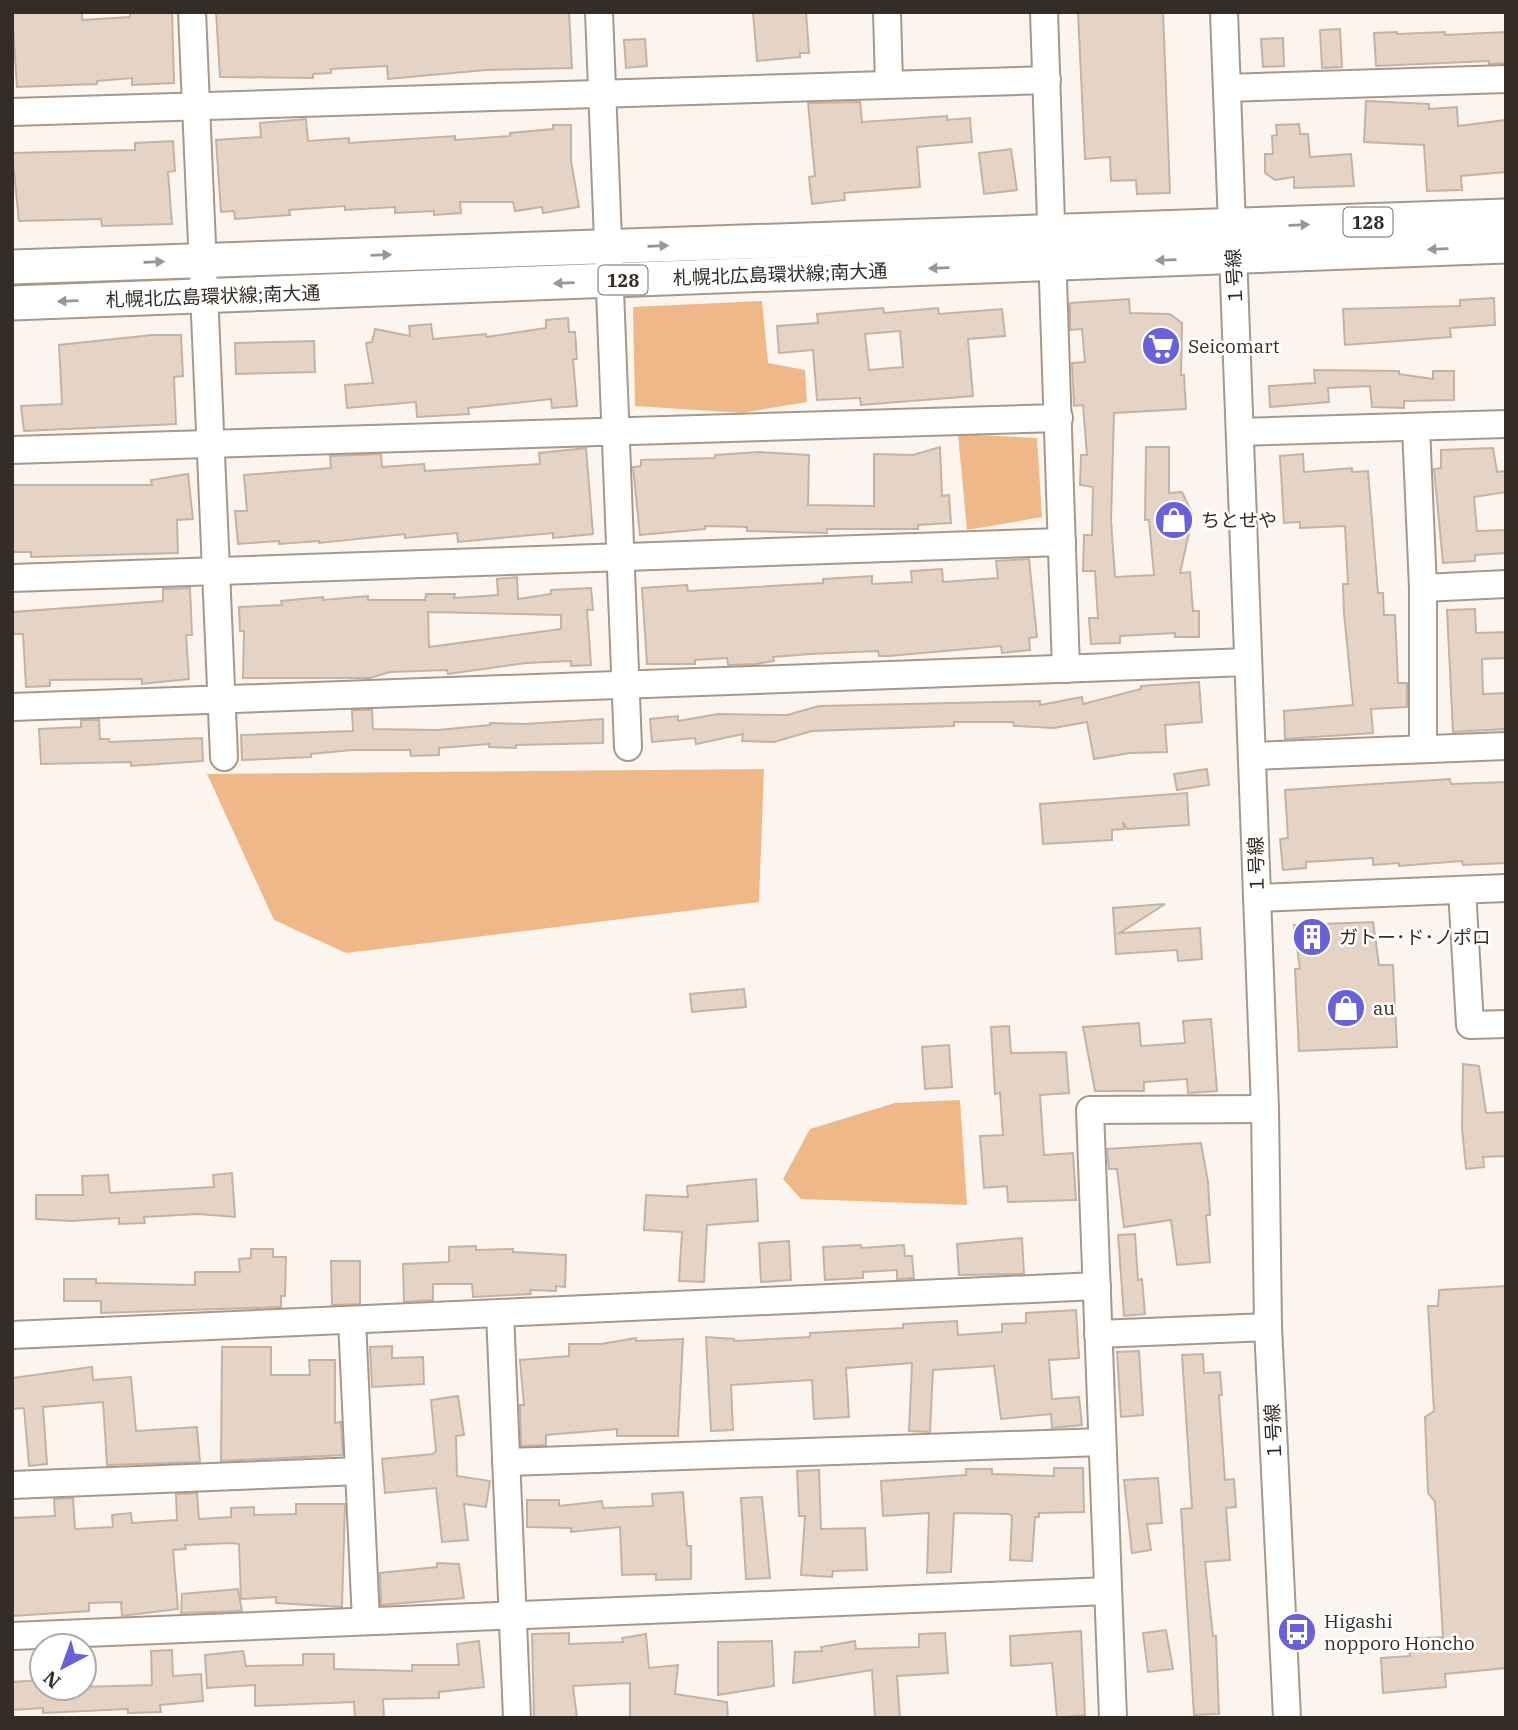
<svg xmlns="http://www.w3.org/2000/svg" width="1518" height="1730" viewBox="0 0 1518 1730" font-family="'IBM Plex Serif','Noto Sans JP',serif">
<rect width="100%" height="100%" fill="#fcf5ef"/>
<g fill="#eeb889">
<path d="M762,301L768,363L805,370L807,402L742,413L635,406L633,307Z"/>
<path d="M958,434L1037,438L1042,517L967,530Z"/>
<path d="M764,769L759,902L346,953L274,920L207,774Z"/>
<path d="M960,1100L967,1205L801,1199L783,1179L810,1129L895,1103Z"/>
</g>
<g fill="#e5d3c5" stroke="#c4b3a4" stroke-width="2" fill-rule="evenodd">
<path d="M12,12H82V20L130,17V12H172L174,83L132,85V78L97,81V84L17,87Z"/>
<path d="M216,12H569L572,68L486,70L388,79L387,66L331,69V73L313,74V78L220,77Z"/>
<path d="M753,12H806L809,53H800V57L757,61Z"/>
<path d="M1078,12H1163L1170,193L1137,194L1136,180L1111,181L1110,157L1085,159Z"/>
<path d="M1340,29L1342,67L1322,68L1320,30Z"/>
<path d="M1397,32V34L1445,32V35L1505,32L1506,63L1489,64V61L1376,66L1374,33Z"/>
<path d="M1283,38L1284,66L1263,67L1261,39Z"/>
<path d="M645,39L647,66L626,68L624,40Z"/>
<path d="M1366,101L1429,104V109L1457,107L1458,126L1506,120V172L1461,176L1462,190L1427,191L1424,145L1364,142Z"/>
<path d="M860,102L862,122L947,116V120L970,118L972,142L917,147L920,187L844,193L845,200L812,204L809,177L815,176L808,103Z"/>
<path d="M306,119L308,141L349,138V143L455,136V140L510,136V133L553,129V125H571V161L579,207L543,213L542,207L515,211L513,202H460L461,213L434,215V211L395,213V207L345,210V206L289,210L290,215L235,219L234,211L221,212L216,140L261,137L260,123Z"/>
<path d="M1299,124L1300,134H1308L1310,157L1351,154L1354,186L1294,188V177L1275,180L1265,173V154H1273L1272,136L1277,135L1276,125Z"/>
<path d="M173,141L175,171L168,172L172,224L102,226L101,219L19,221L12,153L135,150V143Z"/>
<path d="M1011,149L1017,190L984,194L979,153Z"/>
<path d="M1494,298L1495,325L1450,328L1451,337L1345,345L1343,309L1460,306V300Z"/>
<path d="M1129,299L1130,313L1170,314L1182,323L1181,375H1184L1186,409L1114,413L1111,520L1115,577L1154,575L1149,520H1145L1146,447H1169V493L1182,492L1193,515L1180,573L1190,572L1193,611H1199V637H1175V633L1120,636V643L1091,644L1089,618H1098L1095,571H1083L1084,535H1092L1093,487L1080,485L1081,455H1087L1083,405L1074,406L1072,363L1085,362L1082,329L1070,330V303Z"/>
<path d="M883,308L884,313L938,308L939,314L1002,309L1005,336L968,339L973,396L861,405L860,398L817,400L813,350L779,353L777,326L818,323L817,314ZM900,331L903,367L869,370L865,334Z"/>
<path d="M568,318L569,332H575L577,359H573L577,406L552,408L551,399L468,408L469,414L417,417L416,402L347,408L345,385L373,383L366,343L372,342L375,329L410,336L409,326L431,324L433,339L486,334V337L546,328V320Z"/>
<path d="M152,335H181L183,376L174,377L176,424L24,431L21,406L62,404L59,345Z"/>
<path d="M314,341L315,372L236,374L235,343Z"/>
<path d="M1314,370L1399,371V374L1433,379V371H1454V400L1404,401V408L1372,407L1370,386L1328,388L1329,402L1270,407L1269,386L1315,383Z"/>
<path d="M940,447L942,496L949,495L951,523L918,525V529H827V533L747,531V527L705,526V529L640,535L633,467L641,466V460L715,458V455L759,452L809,455L808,505L874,506V454L913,455Z"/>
<path d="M586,448L593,534L553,538V533L458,542L457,533L405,538V534L319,543V541L279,544V541L238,544L235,511H247L244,475L331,468L330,456L381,454L382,467L424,464L425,471L540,464L539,453Z"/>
<path d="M1493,448L1497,472L1506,471V492L1474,497L1477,531L1506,530V553L1475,555V561L1443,563L1434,469L1441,468V450Z"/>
<path d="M1303,454L1304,472L1352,468V472L1368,471L1378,593H1383L1384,615H1395L1398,683H1407V707L1371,709L1373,733L1285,739L1284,711L1353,705L1344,613L1343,584H1348L1345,526L1300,528V522L1284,523L1280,456Z"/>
<path d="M188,474L193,519L177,520L178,553L31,557V552H12V485H152L151,480Z"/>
<path d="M1029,559L1037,637L1029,638L1030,650L1002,653L1001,646L889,656H879L878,651L810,654L773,657L774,661L756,664L728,665L727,658L695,660V664H647L642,588L687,585L688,591L823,583V579L872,576V584L912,582L911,571L942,569L943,582L998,578L996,561Z"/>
<path d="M517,577L518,599L551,594V590L591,588L593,610H587L591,665L571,666V661L526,663L448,674L447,670L390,672L370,678H243L244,631H240L239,607L282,605L281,601L323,597V600L368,596V600H425L426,594H455L454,598L498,595L497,579ZM428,612L561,615V629L429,647Z"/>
<path d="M190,588L192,635H186L189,679L142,684V679L50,680V686L26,687L23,634H12V612L163,601V589Z"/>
<path d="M1475,609L1476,633L1506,632V658L1482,659L1483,694L1506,693V729L1453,732L1447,610Z"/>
<path d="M1199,682L1202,722L1165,725L1167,752L1130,753L1094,759L1087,722L1054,728L1014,726L1013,722H954V726L812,731L774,742L742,741L743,734L696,744L695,738L652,742L650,719L678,716V721L718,714L787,715L819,706L1040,701V705L1082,697L1083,704L1141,689V686Z"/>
<path d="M352,710H372L373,729L438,730L490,725V723L524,724L603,719V743L516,745V748L489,747V744L439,748V755L411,756L410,750H352L311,754V757L242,760L241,735L353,731Z"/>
<path d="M81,720H99L100,739H109L110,742L202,738L203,761L131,766V762L41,764L39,729L81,727Z"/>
<path d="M1207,769L1209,785L1177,790L1174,774Z"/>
<path d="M1450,779L1451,784L1506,782V863L1463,865L1462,861L1399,866V863L1373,865V858L1306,862V868L1283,870L1280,839L1288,838L1285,790Z"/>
<path d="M1187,793L1189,825L1127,829L1123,822L1124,829L1112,830V840L1043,844L1040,804Z"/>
<path d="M1165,904L1120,933L1200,928L1202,959L1178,961L1177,950L1116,954L1113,908Z"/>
<path d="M1373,922L1379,965H1393L1397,1047L1299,1051L1295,969H1300L1294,925Z"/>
<path d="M744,989L746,1007L692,1012L690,994Z"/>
<path d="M1211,1019L1217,1091L1188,1093L1187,1079L1144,1082V1091H1095L1083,1027L1139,1023L1141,1046L1185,1043L1183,1021Z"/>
<path d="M1009,1026L1011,1053L1066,1052L1069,1093L1040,1095L1044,1155L1073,1153L1076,1200L1008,1202L1007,1186L984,1188L980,1136L1003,1135L1000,1093L995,1094L991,1027Z"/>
<path d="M949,1045L952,1087L925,1089L922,1047Z"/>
<path d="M1463,1064L1479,1066L1486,1113L1506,1112V1156L1483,1157L1484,1167L1466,1169L1462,1128Z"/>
<path d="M1201,1143L1208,1182L1210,1215H1206L1210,1262L1177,1265L1171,1220L1124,1227L1117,1169H1109L1107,1149Z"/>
<path d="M232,1173L235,1217L198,1214L144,1217L145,1223L119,1224V1218L71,1221L36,1219V1195H83L82,1176L108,1175L110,1193L214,1187L213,1175Z"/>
<path d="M756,1179L758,1221L707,1225L704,1282L679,1281L682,1232L644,1230L646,1195L688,1197L687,1186Z"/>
<path d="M1135,1234L1138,1280L1142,1279L1145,1314L1124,1316L1118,1235Z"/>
<path d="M1022,1238L1024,1274L959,1275L957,1244Z"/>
<path d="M789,1241L791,1280L761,1282L759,1243Z"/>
<path d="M861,1245L862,1248L904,1245L905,1256H912L914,1278L897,1279V1270L863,1272V1278L825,1280L823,1247Z"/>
<path d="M476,1246V1250L513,1249V1252L566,1255L565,1287L556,1286V1291L530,1290L531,1294L473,1297L472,1284H433V1300L404,1302L403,1264L449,1262V1247Z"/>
<path d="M251,1249H273V1257H286L285,1296H281V1307L101,1313V1301H64V1279H96V1283L195,1285V1272H240L239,1259L251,1258Z"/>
<path d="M331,1261H360V1304L332,1305Z"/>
<path d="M1506,1286V1668L1445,1674L1446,1687L1383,1693L1381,1658L1410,1656L1409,1639L1443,1637L1435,1502L1428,1493L1425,1417L1434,1411L1428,1306H1438L1439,1290Z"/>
<path d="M1076,1310L1079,1358L1049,1360L1052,1399L1079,1397L1082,1425L1052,1428L1051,1414L1001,1419L994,1366L933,1370L930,1432L909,1431L912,1363L846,1368L849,1417L814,1419L812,1380L731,1385L733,1430L711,1431L706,1337L734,1339V1341L810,1337V1333L903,1328V1324L957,1321L958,1335L1002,1332V1324L1026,1323V1313Z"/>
<path d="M636,1338V1341L683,1339L678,1436H617V1429L546,1435V1445L521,1446L520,1405H524L520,1360L569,1356V1344H601Z"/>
<path d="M392,1346V1358L423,1357L424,1384L372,1387L370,1347Z"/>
<path d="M222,1347H271V1375H310L309,1360H335V1423L341,1422L343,1455L221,1461Z"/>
<path d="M1139,1351L1143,1415L1121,1417L1117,1352Z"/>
<path d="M1203,1354L1204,1373L1220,1372L1222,1395H1219L1225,1480L1234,1479L1236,1507L1226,1508L1230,1560L1205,1562L1213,1636H1216L1219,1714L1194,1715L1181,1509L1192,1508L1182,1355Z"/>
<path d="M92,1367L93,1380L131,1377L136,1431L197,1427L200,1462L107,1465L103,1402L43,1407L47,1464L29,1466L24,1408L12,1409V1378Z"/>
<path d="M458,1396L464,1435L456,1436L457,1476L490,1481L486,1507L464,1504L468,1540L442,1542L436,1488L385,1493L382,1459L433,1454L436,1451L431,1400Z"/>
<path d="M1054,1468H1083L1084,1512L1039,1513V1517H1035L1032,1561L1010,1560L1012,1516L1009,1514L954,1513L951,1572L927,1573L929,1513L883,1516L881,1481L966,1475V1469H992V1474L1054,1476Z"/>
<path d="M819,1470L821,1529L865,1528L867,1570L833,1571L832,1577L801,1575L805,1516H799L797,1471Z"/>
<path d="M1158,1478L1162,1523L1147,1524L1151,1550L1132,1553L1124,1480Z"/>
<path d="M683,1492L687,1546H691V1579L656,1580V1574L622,1575L620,1527L571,1532V1528L527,1527V1500H559V1506L602,1501L603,1508L653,1506L652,1494Z"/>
<path d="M197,1493L199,1519L231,1517V1508L254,1507V1515L296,1514V1504H345L342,1607L276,1603V1597L241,1599L239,1544L232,1543L185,1545L186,1549L173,1550L178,1609L122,1616L121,1602L89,1603V1611L12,1616V1518L55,1516L54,1499L73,1498L75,1529L113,1527L112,1515L131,1513L132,1523L177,1520L176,1494Z"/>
<path d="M762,1497L770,1578L746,1579L741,1498Z"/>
<path d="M437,1563L459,1564L464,1598L381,1605L380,1573L437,1567Z"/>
<path d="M238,1589L242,1611L181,1613L182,1594Z"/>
<path d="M1166,1630L1173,1669L1148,1672L1143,1633Z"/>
<path d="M1081,1631L1085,1715L1057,1718L1052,1663L1011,1666L1010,1636Z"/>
<path d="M569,1633V1644L623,1642L622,1638L646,1634L649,1668L678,1665L675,1694L727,1702L728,1718H630V1683L573,1686L577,1718H534L532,1634Z"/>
<path d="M945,1633L948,1673L897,1676L900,1718H875L872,1670L793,1683L795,1652L822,1651L821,1647L855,1641L856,1649L919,1647V1634Z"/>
<path d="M479,1641L484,1687L439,1692V1698L383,1699L384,1718H355L354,1702L255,1706V1685L207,1688L205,1655L243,1651L246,1666L303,1665V1654H334V1669L412,1671V1665H459L457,1644Z"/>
<path d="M772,1641L774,1686L718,1695V1642Z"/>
<path d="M172,1650L173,1676L201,1674L203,1701L160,1705L161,1712L128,1713V1709L43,1713V1708L12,1710V1682L42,1680V1688L152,1685L151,1651Z"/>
</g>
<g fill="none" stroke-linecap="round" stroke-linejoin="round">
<g stroke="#a8988a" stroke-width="30">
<g id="minor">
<path d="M192,12L224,757"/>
<path d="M599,12L628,747"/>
<path d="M887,12L889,84"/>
<path d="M1044,12L1066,669"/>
<path d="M1224,12L1265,1109L1268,1327L1287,1718"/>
<path d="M1227,88L1506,79"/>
<path d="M12,112L1047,80"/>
<path d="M1416,427L1423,588V749"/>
<path d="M1240,432L1506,424"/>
<path d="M12,450L1059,418"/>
<path d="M12,578L1062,542"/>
<path d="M1423,588L1506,584"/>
<path d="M12,707L1248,662"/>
<path d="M1252,756L1506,746"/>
<path d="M1462,890L1470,1025L1506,1024"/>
<path d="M1257,898L1506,888"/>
<path d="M500,1313L517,1718"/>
<path d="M352,1320L366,1621"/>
<path d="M1098,1334L1268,1327"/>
<path d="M12,1335L1097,1286"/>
<path d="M506,1462L1102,1442"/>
<path d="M12,1485L359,1471"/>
<path d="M12,1636L1108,1591"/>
<path d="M1113,1718L1090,1110L1265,1109"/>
</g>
</g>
<g stroke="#a8988a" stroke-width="37">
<g id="major">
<path d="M12,267L1506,216"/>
<path d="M12,303L1506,246"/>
</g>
</g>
<use href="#minor" stroke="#fff" stroke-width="26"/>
<use href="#major" stroke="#fff" stroke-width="33"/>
</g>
<defs><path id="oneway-solid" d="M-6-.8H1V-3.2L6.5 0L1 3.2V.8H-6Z" transform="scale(1.75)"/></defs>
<g fill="#9a9693">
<use href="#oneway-solid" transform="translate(1299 225) rotate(-2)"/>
<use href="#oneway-solid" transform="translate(658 246) rotate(-2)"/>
<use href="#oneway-solid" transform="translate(1438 249) rotate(178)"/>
<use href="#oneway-solid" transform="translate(381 255) rotate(-2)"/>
<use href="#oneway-solid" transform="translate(1166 260) rotate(178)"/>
<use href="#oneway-solid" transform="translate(154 262) rotate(-2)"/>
<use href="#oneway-solid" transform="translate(939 268) rotate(178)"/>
<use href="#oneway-solid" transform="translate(564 283) rotate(178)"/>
<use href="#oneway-solid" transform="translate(68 301) rotate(178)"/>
</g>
<defs>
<g id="supermarket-disc" transform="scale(2.0125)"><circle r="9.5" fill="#6861da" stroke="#fff"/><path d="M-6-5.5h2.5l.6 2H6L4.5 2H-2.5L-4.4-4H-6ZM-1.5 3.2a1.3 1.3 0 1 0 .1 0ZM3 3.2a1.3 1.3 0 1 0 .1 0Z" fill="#fff"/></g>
<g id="shop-disc" transform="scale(2.0125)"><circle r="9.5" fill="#6861da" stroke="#fff"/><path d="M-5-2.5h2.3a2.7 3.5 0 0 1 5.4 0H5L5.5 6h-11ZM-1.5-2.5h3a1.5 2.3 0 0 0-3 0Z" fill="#fff"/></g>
<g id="building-disc" transform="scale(2.0125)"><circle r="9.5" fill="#6861da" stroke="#fff"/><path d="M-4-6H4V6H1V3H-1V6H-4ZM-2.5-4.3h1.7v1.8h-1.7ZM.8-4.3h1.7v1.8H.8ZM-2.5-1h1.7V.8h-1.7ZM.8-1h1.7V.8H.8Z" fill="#fff"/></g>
<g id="bus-disc" transform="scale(2.0125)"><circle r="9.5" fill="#6861da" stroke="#fff"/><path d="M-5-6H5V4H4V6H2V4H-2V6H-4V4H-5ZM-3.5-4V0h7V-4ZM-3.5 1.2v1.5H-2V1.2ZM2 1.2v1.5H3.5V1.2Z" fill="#fff"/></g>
</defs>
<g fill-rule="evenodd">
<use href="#supermarket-disc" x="1161" y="346"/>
<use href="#shop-disc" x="1174" y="520"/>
<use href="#building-disc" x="1312" y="937"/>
<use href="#shop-disc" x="1346" y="1008"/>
<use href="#bus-disc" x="1297" y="1632"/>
</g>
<g text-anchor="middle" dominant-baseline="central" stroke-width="5" stroke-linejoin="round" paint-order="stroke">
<g fill="#fff" stroke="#716c68" stroke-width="2">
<rect x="1343.5" y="207.5" width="49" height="29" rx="5"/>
<rect x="598.5" y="265.5" width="49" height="29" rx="5"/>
</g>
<g font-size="18" font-weight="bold" fill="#342d27">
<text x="1368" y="222">128</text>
<text x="623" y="280">128</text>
</g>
<g font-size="19" fill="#342d27" stroke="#fff">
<text transform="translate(780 274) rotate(-2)">札幌北広島環状線;南大通</text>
<text transform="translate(1234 277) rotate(-93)">１号線</text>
<text transform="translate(213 296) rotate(-2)">札幌北広島環状線;南大通</text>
<text transform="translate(1256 865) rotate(-92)">１号線</text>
<text transform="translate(1273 1432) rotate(-93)">１号線</text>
</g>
<g font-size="19" fill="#342d27" stroke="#fff" text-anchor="start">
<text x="1188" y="346">Seicomart</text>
<text x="1201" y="520">ちとせや</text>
<text x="1339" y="937">ガトー･ド･ノポロ</text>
<text x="1373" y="1008">au</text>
<text x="1324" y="1621">Higashi<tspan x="1324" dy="22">nopporo Honcho</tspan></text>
</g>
</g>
<rect width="1518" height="1730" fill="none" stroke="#342d27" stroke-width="28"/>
<g transform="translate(63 1667) rotate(221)"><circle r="33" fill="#ffffff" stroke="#aeaba9" stroke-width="2"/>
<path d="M0-5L12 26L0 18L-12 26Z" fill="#6861da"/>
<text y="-10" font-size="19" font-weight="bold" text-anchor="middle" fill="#342d27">N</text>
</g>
</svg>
